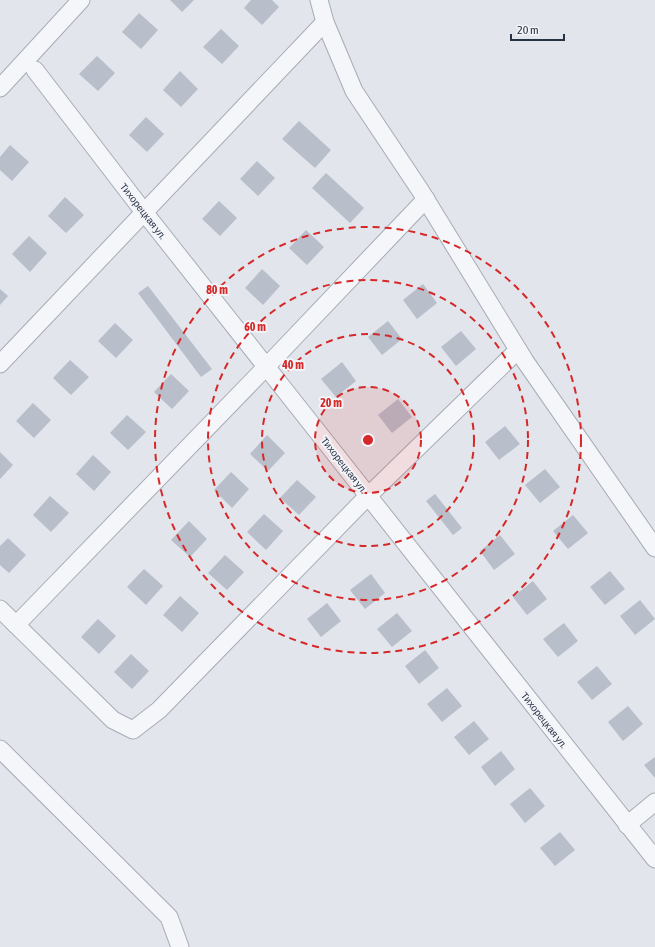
<svg xmlns="http://www.w3.org/2000/svg" width="655" height="947" viewBox="0 0 655 947" font-family="'Asap Condensed',sans-serif">
<rect width="100%" height="100%" fill="#e2e5eb"/>
<g fill="#b8beca">
<path d="M170,0H194L182,12Z"/>
<path d="M251,0H272L279,7L262,25L244,8Z"/>
<path d="M139,13L158,30L141,49L122,32Z"/>
<path d="M221,29L239,46L222,64L203,47Z"/>
<path d="M97,56L115,73L98,91L79,74Z"/>
<path d="M180,71L198,89L181,107L163,90Z"/>
<path d="M146,117L164,134L147,152L129,135Z"/>
<path d="M299,121L331,150L315,168L282,139Z"/>
<path d="M10,145L29,162L12,181L0,170V157Z"/>
<path d="M257,161L275,178L258,196L240,179Z"/>
<path d="M326,173L364,208L350,223L312,188Z"/>
<path d="M65,197L84,215L66,233L48,216Z"/>
<path d="M219,201L237,218L220,236L202,219Z"/>
<path d="M306,230L324,247L307,265L289,248Z"/>
<path d="M29,236L47,253L30,272L12,254Z"/>
<path d="M262,269L280,286L263,305L245,288Z"/>
<path d="M423,284L437,303L417,319L403,300Z"/>
<path d="M148,286L212,369L201,377L138,293Z"/>
<path d="M0,289L8,296L0,305Z"/>
<path d="M388,321L402,339L382,355L368,337Z"/>
<path d="M115,323L133,340L116,358L98,341Z"/>
<path d="M461,331L476,349L456,366L441,347Z"/>
<path d="M70,360L89,377L71,395L53,378Z"/>
<path d="M342,362L356,381L336,397L321,379Z"/>
<path d="M171,374L189,391L172,409L154,392Z"/>
<path d="M398,399L412,417L392,433L378,415Z"/>
<path d="M33,403L51,420L34,438L16,421Z"/>
<path d="M127,415L146,432L128,450L110,433Z"/>
<path d="M505,426L520,444L499,460L485,442Z"/>
<path d="M267,435L285,453L268,471L250,454Z"/>
<path d="M0,452L13,465L0,479Z"/>
<path d="M93,455L111,472L94,491L76,474Z"/>
<path d="M545,469L560,487L540,503L525,485Z"/>
<path d="M231,472L249,489L232,508L214,490Z"/>
<path d="M297,480L316,497L299,515L280,498Z"/>
<path d="M435,494L462,528L453,535L426,501Z"/>
<path d="M50,496L69,513L51,532L33,515Z"/>
<path d="M264,514L283,531L266,550L247,532Z"/>
<path d="M573,515L588,533L568,549L553,531Z"/>
<path d="M189,521L207,539L190,557L171,540Z"/>
<path d="M500,535L515,554L494,570L480,551Z"/>
<path d="M8,538L26,555L9,573L0,565V546Z"/>
<path d="M225,555L244,572L227,590L208,573Z"/>
<path d="M144,569L163,586L146,605L127,587Z"/>
<path d="M610,571L625,589L605,605L590,587Z"/>
<path d="M371,574L385,593L365,609L350,590Z"/>
<path d="M533,581L547,599L527,615L513,597Z"/>
<path d="M180,596L199,613L182,632L163,615Z"/>
<path d="M640,600L655,619L635,635L620,616Z"/>
<path d="M327,603L341,621L321,637L307,619Z"/>
<path d="M397,613L412,631L392,647L377,629Z"/>
<path d="M98,619L116,636L99,654L81,637Z"/>
<path d="M564,623L578,641L558,657L543,639Z"/>
<path d="M425,650L439,668L419,684L405,666Z"/>
<path d="M131,654L149,671L132,689L114,672Z"/>
<path d="M597,666L612,684L592,700L577,682Z"/>
<path d="M447,688L462,706L442,722L427,704Z"/>
<path d="M628,706L643,724L623,741L608,722Z"/>
<path d="M474,721L489,739L469,755L454,737Z"/>
<path d="M501,751L515,769L495,786L481,767Z"/>
<path d="M655,757V778L644,765Z"/>
<path d="M530,788L545,806L525,823L510,804Z"/>
<path d="M560,832L575,850L555,866L540,848Z"/>
</g>
<g fill="none" stroke-linecap="round" stroke-linejoin="round">
<g stroke="#a6acb6" stroke-width="19">
<g id="minor">
<path d="M319,0L325,22L354,91L420,190L525,361L655,548"/>
<path d="M35,70L144,212L655,859"/>
<path d="M0,88L81,0"/>
<path d="M0,364L325,22"/>
<path d="M0,609L113,720L133,730L159,710L368,496L518,350"/>
<path d="M16,625L266,367L426,199"/>
<path d="M0,749L169,917L180,947"/>
<path d="M627,825L655,802"/>
</g>
</g>
<use href="#minor" stroke="#f5f6f9" stroke-width="17"/>
</g>
<circle cx="368" cy="440" r="53" fill="#d62828" fill-opacity=".12"/>
<g fill="none" stroke="#d62828" stroke-width="2" stroke-dasharray="7 5">
<circle cx="368" cy="440" r="53"/>
<circle cx="368" cy="440" r="106"/>
<circle cx="368" cy="440" r="160"/>
<circle cx="368" cy="440" r="213"/>
</g>
<g text-anchor="middle" dominant-baseline="central" stroke-width="4" stroke-linejoin="round" paint-order="stroke">
<g font-size="10" fill="#283245" stroke="#f2f4f8">
<text transform="translate(143 211) rotate(52)">Тихорецкая ул.</text>
<text transform="translate(344 465) rotate(52)">Тихорецкая ул.</text>
<text transform="translate(544 720) rotate(52)">Тихорецкая ул.</text>
</g>
</g>
<circle cx="368" cy="440" r="6" fill="#d62828" stroke="#f2f4f8" stroke-width="2"/>
<g font-size="12" text-anchor="middle" font-weight="bold" fill="#d62828" stroke="#f2f4f8" stroke-width="4" stroke-linejoin="round" paint-order="stroke">
<text x="217" y="294">80 m</text>
<text x="255" y="331">60 m</text>
<text x="293" y="369">40 m</text>
<text x="331" y="407">20 m</text>
</g>
<path d="M511 34v6h53v-6" fill="none" stroke="#283245" stroke-width="2"/>
<text x="517" y="34" font-size="12" fill="#283245" stroke="#f2f4f8" stroke-width="3" paint-order="stroke">20 m</text>
</svg>
